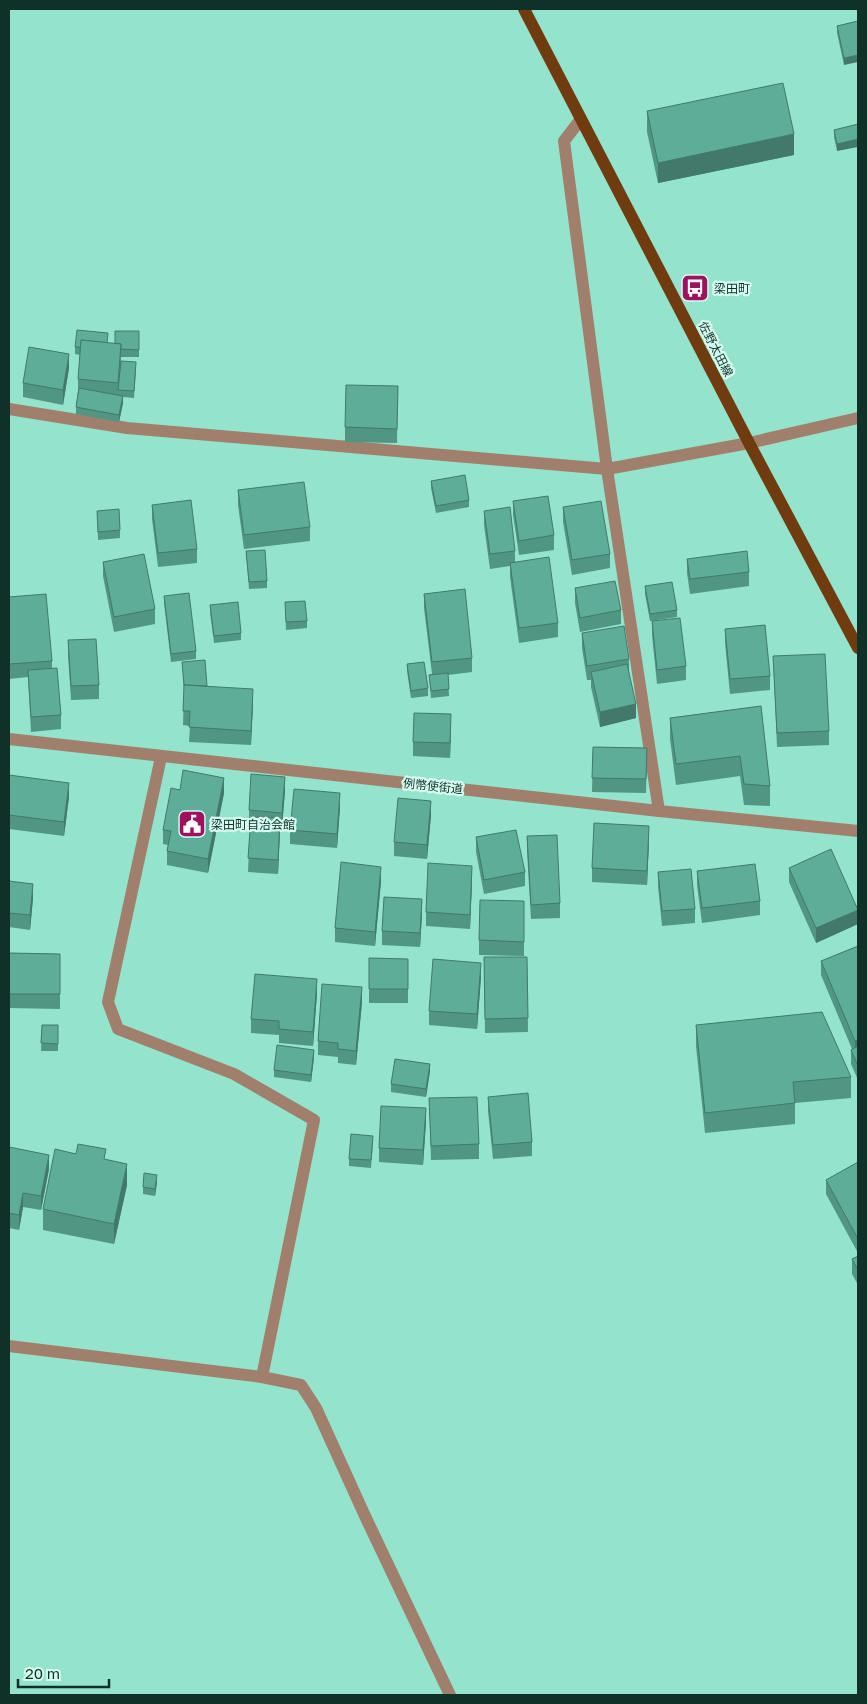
<svg xmlns="http://www.w3.org/2000/svg" width="867" height="1704" viewBox="0 0 867 1704" font-family="'Golos Text','Noto Sans JP',sans-serif">
<rect width="100%" height="100%" fill="#94e4cd"/>
<g fill="none" stroke-linecap="round" stroke-linejoin="round">
<g stroke="#a0806c" stroke-width="12">
<path d="M581,119L564,141L607,469L659,811"/>
<path d="M9,409L127,428L607,469L749,443L858,418"/>
<path d="M9,739L659,811L858,831"/>
<path d="M161,757L108,1002L118,1029L234,1074L314,1120L262,1377"/>
<path d="M9,1346L262,1377L301,1385L316,1408L365,1516L450,1695"/>
</g>
<path stroke="#713b10" stroke-width="12" d="M524,9L749,443L858,648"/>
</g>
<g fill="#519583">
<path d="M858,21L844,65L837,33V26Z"/>
<path d="M647,111L794,155L658,183L647,132Z"/>
<path d="M858,124L837,151L834,137V130Z"/>
<path d="M139,331V357H121V361L136,370L134,398L123,397V403L119,422L76,414V407L78,391V379L80,355L75,354V347L108,343H115Z"/>
<path d="M69,368L63,405L23,397V383Z"/>
<path d="M398,386L397,443L345,442V427Z"/>
<path d="M431,481L469,500V507L436,513L431,488Z"/>
<path d="M238,490L310,527V541L244,549L238,505Z"/>
<path d="M513,501L554,535V550L519,555L513,515Z"/>
<path d="M152,505L197,549V563L158,567L152,519Z"/>
<path d="M563,507L610,554V568L572,575L563,522Z"/>
<path d="M97,511L120,530V538L98,540Z"/>
<path d="M484,511L515,551V562L558,623V637L519,643L510,577V566L490,569L484,525Z"/>
<path d="M246,551L267,581V588L249,589Z"/>
<path d="M687,559L749,572V586L690,594L687,573Z"/>
<path d="M103,562L155,609V624L114,632L103,576Z"/>
<path d="M645,586L677,610V617L650,621L645,594Z"/>
<path d="M575,588L621,610V624L580,632L575,603Z"/>
<path d="M424,594L472,658V672L448,675L449,696L431,698L429,675L432,674L424,608Z"/>
<path d="M164,596L196,651V659L171,662L164,603Z"/>
<path d="M9,597L52,661V669L61,715V729L31,732L28,677L9,679Z"/>
<path d="M285,602L307,621V628L286,630Z"/>
<path d="M210,605L241,633V640L214,643L210,612Z"/>
<path d="M652,621L686,666V680L657,684L652,635Z"/>
<path d="M725,629L770,676V690L730,694L725,643Z"/>
<path d="M582,633L629,659V673L636,718L600,727L591,687V680H587L582,648Z"/>
<path d="M68,640L99,685V699L71,700L68,655Z"/>
<path d="M773,656L829,731V745L777,747Z"/>
<path d="M182,662L207,686L253,703L251,745L189,742L190,726L183,725L184,690Z"/>
<path d="M407,664L428,688V696L411,698L407,671Z"/>
<path d="M761,706L770,786V806L744,805L740,776L676,785L670,739V718Z"/>
<path d="M451,728L450,758L413,756V742Z"/>
<path d="M593,747L647,748L646,793L592,792Z"/>
<path d="M9,775L69,797L64,836L9,829Z"/>
<path d="M180,790L224,793L208,873L167,865V851L168,845L163,844V830Z"/>
<path d="M285,791L282,827H280L278,874L248,872L250,825H249V810Z"/>
<path d="M340,807L337,848L290,844V830Z"/>
<path d="M431,815L427,859L394,856V842Z"/>
<path d="M527,836L560,903V918L531,919L527,851Z"/>
<path d="M476,837L525,872V886L484,894L476,852Z"/>
<path d="M649,840L647,885L592,882V868Z"/>
<path d="M789,868L858,924L816,943L789,882Z"/>
<path d="M697,871L760,901V915L702,923L697,885Z"/>
<path d="M658,872L695,909V923L662,926L658,886Z"/>
<path d="M472,880L470,929L426,926V912Z"/>
<path d="M9,881L33,898L30,930L9,927Z"/>
<path d="M381,881L375,946L335,942V928Z"/>
<path d="M524,901V956L479,955V940Z"/>
<path d="M422,913L420,947L382,945V931Z"/>
<path d="M858,946V1080L851,1064V1050L852,1049L821,975V961Z"/>
<path d="M9,953L60,954V1009L9,1008Z"/>
<path d="M484,957H527L528,1032L485,1033Z"/>
<path d="M369,958L408,959V1003H369Z"/>
<path d="M481,977L477,1029L429,1025V1011Z"/>
<path d="M317,994L313,1046L279,1043V1035L251,1033V1019Z"/>
<path d="M362,1002L356,1065L338,1063V1057L318,1055V1041Z"/>
<path d="M42,1025H58V1051H41Z"/>
<path d="M696,1025L851,1077V1098L795,1103V1124L705,1133L696,1046Z"/>
<path d="M314,1057L311,1082L274,1077V1070Z"/>
<path d="M430,1071L426,1097L391,1092V1084Z"/>
<path d="M488,1097L532,1142V1156L493,1159L488,1111Z"/>
<path d="M429,1098L479,1144V1159L431,1160Z"/>
<path d="M426,1122L423,1165L379,1162V1148Z"/>
<path d="M373,1143L371,1168L349,1166V1159Z"/>
<path d="M9,1147L49,1169L41,1210L23,1207L19,1230L9,1228Z"/>
<path d="M106,1160L127,1185L114,1244L43,1230V1209Z"/>
<path d="M858,1162V1253L826,1194V1180Z"/>
<path d="M157,1182L155,1196L143,1194V1187Z"/>
<path d="M858,1256V1285L852,1274V1259Z"/>
</g>
<g fill="#42796a">
<path d="M858,55V62L844,65V58Z"/>
<path d="M794,134V155L658,183V163Z"/>
<path d="M858,139V147L837,151V144Z"/>
<path d="M69,354V368L63,405V390Z"/>
<path d="M123,396V403L119,422V415Z"/>
<path d="M253,689V703L251,745V731Z"/>
<path d="M636,704V718L600,727V712Z"/>
<path d="M451,714V728L450,758V743Z"/>
<path d="M285,777V791L282,827V813Z"/>
<path d="M224,778V793L208,873V859Z"/>
<path d="M69,783V797L64,836V822Z"/>
<path d="M340,793V807L337,848V834Z"/>
<path d="M431,801V815L427,859V845Z"/>
<path d="M280,818V832L278,874V860Z"/>
<path d="M649,826V840L647,885V871Z"/>
<path d="M472,866V880L470,929V915Z"/>
<path d="M381,867V881L375,946V932Z"/>
<path d="M33,884V898L30,930V915Z"/>
<path d="M422,899V913L420,947V933Z"/>
<path d="M858,910V924L816,943V928Z"/>
<path d="M481,963V977L477,1029V1014Z"/>
<path d="M317,979V994L313,1046V1032Z"/>
<path d="M362,987V1002L356,1065V1051Z"/>
<path d="M858,1040V1054L855,1055V1041Z"/>
<path d="M314,1050V1057L311,1082V1075Z"/>
<path d="M430,1064V1071L426,1097V1089Z"/>
<path d="M426,1108V1122L423,1165V1150Z"/>
<path d="M49,1155V1169L41,1210V1196Z"/>
<path d="M127,1164V1185L114,1244V1224Z"/>
<path d="M157,1175V1182L155,1196V1189Z"/>
<path d="M23,1193V1207L19,1230V1215Z"/>
</g>
<g fill="#5ead98" stroke="#42796a">
<path d="M858,21V55L844,58L837,26Z"/>
<path d="M783,83L794,134L658,163L647,111Z"/>
<path d="M858,124V139L837,144L834,130Z"/>
<path d="M77,330L108,333L107,343L81,340V347H75Z"/>
<path d="M115,331H139V350L121,349V344L115,343Z"/>
<path d="M81,340L121,344L118,383L78,379Z"/>
<path d="M29,347L69,354L63,390L23,383Z"/>
<path d="M121,361L136,362L134,391L118,390Z"/>
<path d="M346,385L398,386L397,429L345,427Z"/>
<path d="M79,388L123,396L119,415L76,407Z"/>
<path d="M465,475L469,500L436,506L431,481Z"/>
<path d="M304,482L310,527L244,535L238,490Z"/>
<path d="M548,496L554,535L519,541L513,501Z"/>
<path d="M191,500L197,549L158,553L152,505Z"/>
<path d="M601,501L610,554L572,560L563,507Z"/>
<path d="M510,507L515,551L490,554L484,511Z"/>
<path d="M119,509L120,530L98,532L97,511Z"/>
<path d="M265,550L267,581L249,582L246,551Z"/>
<path d="M747,551L749,572L690,579L687,559Z"/>
<path d="M144,554L155,609L114,617L103,562Z"/>
<path d="M549,557L558,623L519,628L510,563Z"/>
<path d="M615,581L621,610L580,618L575,588Z"/>
<path d="M672,582L677,610L650,614L645,586Z"/>
<path d="M465,589L472,658L432,662L424,594Z"/>
<path d="M189,593L196,651L171,654L164,596Z"/>
<path d="M46,594L52,661L9,664V597Z"/>
<path d="M305,601L307,621L286,622L285,602Z"/>
<path d="M238,602L241,633L214,636L210,605Z"/>
<path d="M680,618L686,666L657,670L652,621Z"/>
<path d="M765,625L770,676L730,679L725,629Z"/>
<path d="M624,626L629,659L587,666L582,633Z"/>
<path d="M96,639L99,685L71,686L68,640Z"/>
<path d="M825,654L829,731L777,733L773,656Z"/>
<path d="M205,660L207,686L184,685L182,662Z"/>
<path d="M424,662L428,688L411,691L407,664Z"/>
<path d="M627,664L636,704L600,712L591,672Z"/>
<path d="M57,668L61,715L31,717L28,670Z"/>
<path d="M448,673L449,689L431,691L429,675Z"/>
<path d="M184,685L253,689L251,731L189,727L190,711H183Z"/>
<path d="M761,706L770,786L744,784L740,756L676,764L670,718Z"/>
<path d="M414,713L451,714L450,743L413,742Z"/>
<path d="M593,747L647,748L646,779L592,778Z"/>
<path d="M183,770L224,778L208,859L167,851L171,831L163,830L171,788L180,790Z"/>
<path d="M251,774L285,777L282,813L249,810Z"/>
<path d="M9,775L69,783L64,822L9,815Z"/>
<path d="M294,789L340,793L337,834L290,830Z"/>
<path d="M398,798L431,801L427,845L394,842Z"/>
<path d="M251,817L280,818L278,860L248,858Z"/>
<path d="M594,823L649,826L647,871L592,868Z"/>
<path d="M516,830L525,872L484,880L476,837Z"/>
<path d="M557,835L560,903L531,905L527,836Z"/>
<path d="M831,849L858,910L816,928L789,868Z"/>
<path d="M341,862L381,867L375,932L335,928Z"/>
<path d="M428,863L472,866L470,915L426,912Z"/>
<path d="M755,864L760,901L702,908L697,871Z"/>
<path d="M691,869L695,909L662,911L658,872Z"/>
<path d="M9,881L33,884L30,915L9,913Z"/>
<path d="M384,897L422,899L420,933L382,931Z"/>
<path d="M480,900L524,901V942L479,940Z"/>
<path d="M858,946V1040L855,1041L821,961Z"/>
<path d="M9,953L60,954V994H9Z"/>
<path d="M484,957H527L528,1018L485,1019Z"/>
<path d="M369,958L408,959V989H369Z"/>
<path d="M433,959L481,963L477,1014L429,1011Z"/>
<path d="M255,974L317,979L313,1032L279,1029V1021L251,1019Z"/>
<path d="M322,984L362,987L356,1051L338,1049V1043L318,1041Z"/>
<path d="M822,1012L851,1077L793,1082L795,1103L705,1113L696,1025Z"/>
<path d="M42,1025H58V1044L41,1043Z"/>
<path d="M277,1045L314,1050L311,1075L274,1070Z"/>
<path d="M858,1046V1066L851,1050Z"/>
<path d="M395,1059L430,1064L426,1089L391,1084Z"/>
<path d="M528,1093L532,1142L493,1145L488,1097Z"/>
<path d="M477,1097L479,1144L431,1146L429,1098Z"/>
<path d="M381,1106L426,1108L423,1150L379,1148Z"/>
<path d="M351,1134L373,1136L371,1160L349,1159Z"/>
<path d="M78,1144L106,1149L104,1159L127,1164L114,1224L43,1209L55,1149L76,1154Z"/>
<path d="M9,1147L49,1155L41,1196L23,1193L19,1215L9,1213Z"/>
<path d="M858,1162V1239L826,1180Z"/>
<path d="M144,1173L157,1175L155,1189L143,1187Z"/>
<path d="M858,1256V1270L852,1259Z"/>
</g>
<defs>
<g id="bus-square" transform="scale(1.4375)"><rect x="-9" y="-9" width="18" height="18" rx="4" fill="#9d115e" stroke="#d6fcf0"/><path d="M-5-6H5V4H4V6H2V4H-2V6H-4V4H-5ZM-3.5-4V0h7V-4ZM-3.5 1.2v1.5H-2V1.2ZM2 1.2v1.5H3.5V1.2Z" fill="#fff"/></g>
<g id="civic-square" transform="scale(1.4375)"><rect x="-9" y="-9" width="18" height="18" rx="4" fill="#9d115e" stroke="#d6fcf0"/><path d="M-.6-6.5H3V-4.5H.6V-3L4-1V1h2V6H-6V1h2V-1L-.6-3ZM-1.2 2.5V6h2.4V2.5Z" fill="#fff"/></g>
</defs>
<g fill-rule="evenodd">
<use href="#bus-square" x="695" y="288"/>
<use href="#civic-square" x="192" y="824"/>
</g>
<g text-anchor="middle" dominant-baseline="central" stroke-width="4.5" stroke-linejoin="round" paint-order="stroke">
<g font-size="12" fill="#0f3128" stroke="#d6fcf0" text-anchor="start">
<text x="714" y="288">梁田町</text>
<text x="211" y="824">梁田町自治会館</text>
</g>
<g font-size="12" fill="#0f3128" stroke="#d6fcf0">
<text transform="translate(716 349) rotate(63)">佐野太田線</text>
<text transform="translate(433 786) rotate(6)">例幣使街道</text>
</g>
</g>
<rect width="867" height="1704" fill="none" stroke="#0f3128" stroke-width="20"/>
<path d="M18 1679v8h91v-8" fill="none" stroke="#0f3128" stroke-width="2.5"/>
<text x="25" y="1679" font-size="15" fill="#0f3128" stroke="#d6fcf0" stroke-width="4" paint-order="stroke">20 m</text>
</svg>
